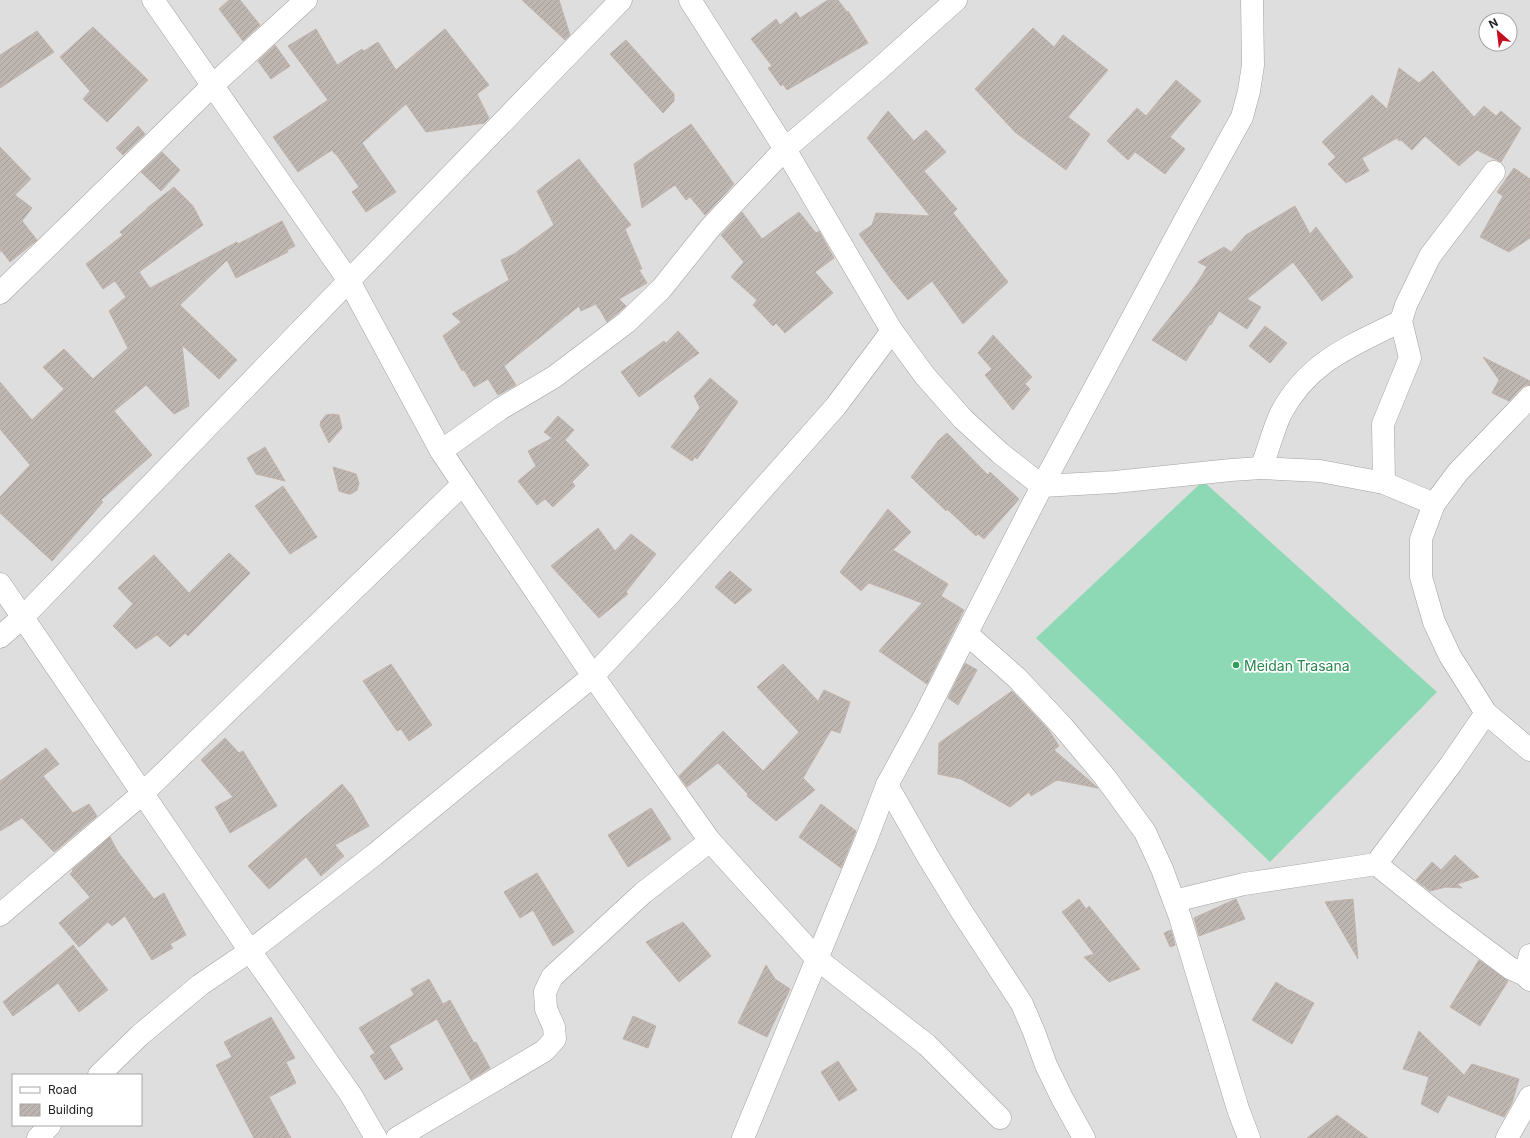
<svg xmlns="http://www.w3.org/2000/svg" width="1530" height="1138" viewBox="0 0 1530 1138" font-family="Inter,sans-serif">
<defs>
<pattern id="building-hatch" width="6" height="6" patternUnits="userSpaceOnUse"><rect width="6" height="6" fill="#beb6b1"/><path d="M-1 1l2-2M0 6l6-6M5 7l2-2" fill="none" stroke="#a39c98"/></pattern>
</defs>
<rect width="100%" height="100%" fill="#f0ede8"/>
<path fill="#dfdede" fill-rule="evenodd" d="M0,0H1530V1138H0ZM1486,20H1510V44H1486ZM13,1075H141V1125H13Z"/>
<path fill="#8dd9b5" d="M1203,481L1437,692L1270,862L1036,638Z"/>
<g fill="url(#building-hatch)" stroke="#c1b3ab">
<path d="M229,0H240L260,25L243,41L219,9Z"/>
<path d="M522,0H559L570,35L565,40Z"/>
<path d="M828,0H838L847,12L848,11L868,43L787,90L783,84L781,86L768,68L772,66L751,39L776,19L780,25L796,12L800,18Z"/>
<path d="M93,27L148,80L107,122L83,99L90,91L60,57Z"/>
<path d="M1033,28L1054,47L1063,35L1108,70L1068,117L1090,134L1066,170L1015,132L975,89Z"/>
<path d="M316,29L337,65L362,49L364,51L378,42L396,70L445,29L489,85L477,94L489,118L484,123L426,132L406,104L362,143L396,192L366,212L352,192L359,187L336,154H335L332,150L298,172L273,137L328,100L288,46Z"/>
<path d="M37,31L54,52L0,88V55Z"/>
<path d="M626,40L674,94V101L663,113L610,54Z"/>
<path d="M275,45L290,66L271,79L258,61Z"/>
<path d="M1399,68L1419,83L1433,71L1474,117L1484,106L1496,116L1501,111L1521,128L1501,162L1477,150L1459,166L1425,136L1412,150L1401,140L1399,141L1397,138L1362,158L1369,171L1346,183L1328,164L1336,157L1322,142L1372,95L1387,109Z"/>
<path d="M1176,80L1201,101L1170,137L1185,149L1165,174L1135,152L1128,160L1107,141L1137,108L1146,116Z"/>
<path d="M888,111L914,141L926,130L946,152L924,171L957,209L953,213L1008,282L963,324L932,281L908,300L890,278L859,234L872,225L876,213L930,216L867,138Z"/>
<path d="M691,124L734,184L705,215L690,197L686,200L675,185L642,208L634,164Z"/>
<path d="M138,126L145,134L123,155L116,148Z"/>
<path d="M0,147L31,179L15,195L32,208L22,221L37,240L10,262L1,250L0,252Z"/>
<path d="M162,152L180,170L161,191L141,172Z"/>
<path d="M579,159L631,225L625,229L642,269L639,270L647,283L619,299L626,306L607,322L599,308H598L596,304L581,311L579,306L504,366L516,385L498,395L488,379L474,387L464,370L462,371L443,336L461,322L452,314L509,280L501,260L514,254L554,225L537,191Z"/>
<path d="M1514,168L1530,179V238L1509,252L1480,237L1503,196L1497,192Z"/>
<path d="M174,187L193,206L203,225L139,272L150,288L237,242L238,244L282,221L295,246L287,250L288,252L236,278L227,260L180,305L237,360L219,379L182,345L189,406L174,414L146,385L114,411L152,455L101,500L103,502L52,561L0,513V497L30,465L0,429V382L32,420L64,389L43,367L64,349L93,379L128,348L109,311L126,297L115,281L103,289L86,264L123,235L120,232L147,209V208Z"/>
<path d="M1295,206L1310,234L1316,227L1353,277L1322,301L1293,262L1247,299L1261,307L1247,329L1219,311L1211,325L1210,324L1186,361L1152,340L1195,286L1207,267L1198,262L1224,247L1231,252L1246,235Z"/>
<path d="M742,212L762,239L799,212L816,233L819,231L820,233L834,258L815,272L833,293L785,333L776,323L773,326L753,305L757,300L731,277L744,262L721,235Z"/>
<path d="M1265,326L1287,343L1270,363L1249,346Z"/>
<path d="M678,331L699,353L639,397L621,372L664,341L666,343Z"/>
<path d="M993,335L1032,377L1025,384L1030,389L1013,410L985,375L992,369L978,353Z"/>
<path d="M1483,357L1530,381V385H1526L1521,388L1509,401L1492,393L1499,380Z"/>
<path d="M710,378L738,402L697,459L695,457L692,461L671,447L700,408L694,396Z"/>
<path d="M332,414L339,415L342,428L329,443L320,425L321,421L326,415Z"/>
<path d="M558,416L574,430L565,440L589,465L572,482L575,486L553,507L545,499L537,505L518,481L536,466L528,451L552,438L544,432Z"/>
<path d="M947,433L988,475L990,472L1019,499L984,539L978,534L976,536L947,509L946,511L911,477L938,441Z"/>
<path d="M265,447L285,481L256,474L247,458Z"/>
<path d="M333,467L356,474L359,483L357,490L351,494H348L339,491Z"/>
<path d="M283,486L317,537L290,554L255,506Z"/>
<path d="M888,509L911,532L893,550L948,584L941,596L964,610L927,684L879,651L922,603L869,583L861,591L840,572Z"/>
<path d="M598,528L615,551L631,534L656,554L626,592L628,594L599,618L551,566Z"/>
<path d="M229,553L250,573L188,636L185,633L170,647L157,635L136,649L113,626L133,604L118,588L154,555L189,593Z"/>
<path d="M730,571L752,590L735,604L715,587Z"/>
<path d="M965,663L977,670L958,705L948,698Z"/>
<path d="M391,664L432,725L409,741L401,729L397,731L363,681Z"/>
<path d="M783,664L818,701L824,690L850,702L840,733L831,730L803,778L815,790L776,821L747,796L748,794L718,763L687,787L679,776L723,731L763,771L799,732L757,687Z"/>
<path d="M1012,691L1048,729L1059,746L1054,750L1098,788L1057,780L1031,796L1029,792L1010,807L961,779L938,774L939,743Z"/>
<path d="M225,738L239,753L243,751L277,806L230,833L215,807L233,797L201,760Z"/>
<path d="M46,748L59,764L43,776L73,813L89,804L97,816L54,852L22,818L0,831V781Z"/>
<path d="M342,784L352,796L369,826L335,845L344,856L321,876L306,857L269,889L248,866Z"/>
<path d="M821,804L856,831L841,868L799,837Z"/>
<path d="M651,808L671,839L628,867L608,835Z"/>
<path d="M110,837L118,852L154,899L164,893L186,935L170,944L173,948L152,960L125,916L112,926L108,922L79,947L59,923L90,897L70,874L73,871L72,870Z"/>
<path d="M1455,855L1479,877L1457,884L1462,888L1446,887L1430,891L1425,887L1426,886H1423L1416,880L1432,862L1441,870Z"/>
<path d="M537,873L574,932L553,946L533,910L520,918L504,892Z"/>
<path d="M1079,899L1086,909L1089,906L1140,969L1109,982L1084,957L1094,954L1062,912Z"/>
<path d="M1236,899L1245,919L1199,936L1194,918Z"/>
<path d="M1353,899L1358,959L1325,902Z"/>
<path d="M683,922L711,956L679,982L646,942Z"/>
<path d="M1171,930L1175,945L1170,947L1164,933Z"/>
<path d="M73,945L108,990L79,1012L58,983L13,1016L3,1002Z"/>
<path d="M1479,960L1508,981L1480,1026L1450,1007Z"/>
<path d="M766,965L775,979L790,989L767,1037L738,1023Z"/>
<path d="M429,979L443,1004L450,1000L474,1043L476,1042L490,1068L471,1080L437,1019L389,1046L403,1069L385,1080L370,1056L375,1053L359,1028L414,995L411,989Z"/>
<path d="M1276,982L1290,991V990L1314,1003L1292,1044L1252,1020Z"/>
<path d="M633,1016L656,1026L648,1048L623,1039Z"/>
<path d="M271,1017L295,1058L286,1062L296,1083L269,1097L291,1138H254L216,1065L232,1057L224,1042Z"/>
<path d="M1419,1031L1464,1075L1472,1064L1519,1079L1512,1103L1504,1117L1448,1095L1438,1113L1421,1104L1429,1077L1403,1069Z"/>
<path d="M838,1061L857,1090L839,1101L821,1072Z"/>
<path d="M1337,1115L1368,1138H1307Z"/>
</g>
<g fill="none" stroke-linecap="round" stroke-linejoin="round">
<g stroke="#a2a2a2" stroke-width="23">
<g id="minor">
<path d="M153,0L349,281L441,451L463,484L593,676L710,841L817,959L927,1045L1000,1118"/>
<path d="M690,0L785,149L892,331L925,376L963,419L1000,453L1042,486L1115,482L1231,470L1261,468L1320,471L1384,483L1434,504"/>
<path d="M0,293L212,86L306,0"/>
<path d="M1530,397L1458,472L1434,504L1421,539V577L1434,622L1450,656L1486,713L1530,750"/>
<path d="M441,451L500,409L554,377L627,322L662,288L710,228L785,149L879,69L956,0"/>
<path d="M1261,468C1268,451 1273,430 1281,413C1309,361 1351,346 1401,321"/>
<path d="M1384,483L1383,424L1410,358L1401,321L1406,305L1430,256L1494,172"/>
<path d="M0,584L250,951L351,1095L376,1138"/>
<path d="M967,634L1017,678L1063,727L1105,777L1145,832L1162,869L1180,917L1238,1109L1249,1138"/>
<path d="M0,637L23,617L621,0"/>
<path d="M887,785L927,855L960,909L1022,1004L1034,1032L1046,1065L1062,1098L1084,1138"/>
<path d="M1376,864L1442,917L1510,968L1525,975L1530,980"/>
<path d="M1174,901L1244,884L1376,864L1451,764L1486,713"/>
<path d="M0,915L142,794L463,484"/>
<path d="M1525,975L1530,955"/>
<path d="M99,1075L140,1035L200,985L250,951L374,855L593,676L669,595L836,406L892,331"/>
<path d="M38,1138L50,1125"/>
<path d="M397,1138L544,1051L555,1039L554,1027L546,1009L545,992L552,977L643,893L710,841"/>
<path d="M743,1138L866,840L887,785L924,717L1042,486L1191,209L1242,117L1249,91L1253,65L1252,0"/>
<path d="M1507,1138L1530,1097"/>
</g>
</g>
<use href="#minor" stroke="#fff" stroke-width="22"/>
</g>
<circle fill="#2e9e5b" stroke="#fff" stroke-width="1.5" cx="1236" cy="665" r="4"/>
<g text-anchor="middle" dominant-baseline="central" stroke-width="3.5" stroke-linejoin="round" paint-order="stroke">
<g font-size="14" fill="#27864d" stroke="#fff" text-anchor="start">
<text x="1244" y="665">Meidan Trasana</text>
</g>
</g>
<rect x="12" y="1074" width="130" height="52" fill="#ffffff" stroke="#a6a6a6"/>
<rect x="20" y="1087" width="20" height="6" fill="#ffffff" stroke="#a6a6a6"/>
<text x="48" y="1094" font-size="12" fill="#212121">Road</text>
<rect x="20" y="1104" width="20" height="12" fill="url(#building-hatch)" stroke="#a6a6a6"/>
<text x="48" y="1114" font-size="12" fill="#212121">Building</text>
<g transform="translate(1498 32) rotate(332)"><circle r="19" fill="#ffffff" stroke="#a6a6a6"/>
<path d="M0-3L7 15L0 10L-7 15Z" fill="#c30f1e"/>
<text y="-6" font-size="11" font-weight="bold" text-anchor="middle" fill="#212121">N</text>
</g>
</svg>
